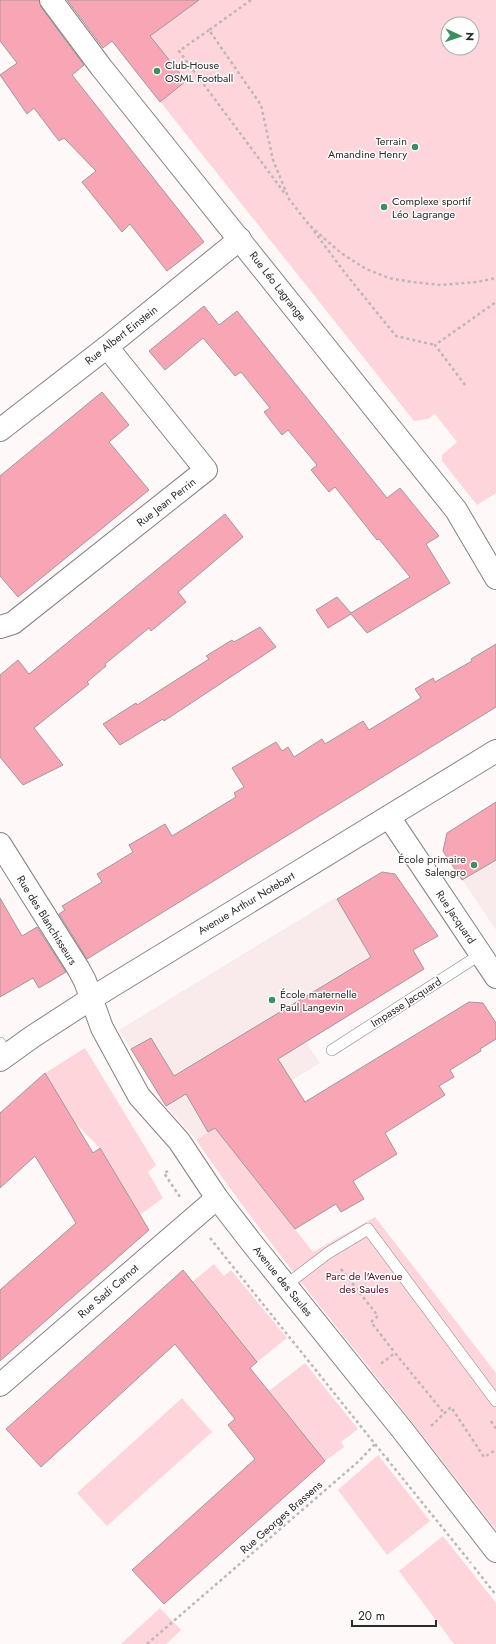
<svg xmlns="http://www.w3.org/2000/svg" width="496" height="1644" viewBox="0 0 496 1644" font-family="Jost,sans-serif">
<rect width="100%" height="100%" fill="#fef8f9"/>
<g fill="#f9eaec">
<path d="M496,802V930L443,851L447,833Z"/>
<path d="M370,879L424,969L306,1042L320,1063L196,1140L166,1106L119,1030L335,898L337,899Z"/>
</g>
<g fill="#fed5db" fill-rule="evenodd">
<path d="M157,0H496V493L477,505L442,461V455L457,442L435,414L428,419L414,421L112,41ZM448,24H472V48H448Z"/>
<path d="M85,1048L156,1165L148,1172L163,1198L140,1215L100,1148L74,1122L45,1073Z"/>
<path d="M215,1128L313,1252L375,1217L496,1373V1530C450,1471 405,1412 358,1354C302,1284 247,1214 196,1140Z"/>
<path d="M214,1264L224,1276L231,1270L287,1338L257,1362L192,1282Z"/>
<path d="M305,1363L358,1429L341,1442L344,1447L325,1461L269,1391Z"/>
<path d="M182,1398L212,1432L107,1526L77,1493Z"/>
<path d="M378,1455L430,1521L387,1555L338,1490Z"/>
<path d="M443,1536L496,1603V1644H454L399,1571Z"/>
<path d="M160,1608L181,1630L166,1644H121Z"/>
</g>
<g fill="#f8a6b6" stroke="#a1999a">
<path d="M0,0H39L41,7L84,65L72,75L204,242L167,271L130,224L122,232L82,182L96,171L64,138L59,141L34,108L27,114L0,75L17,63L0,41Z"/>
<path d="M67,0H199L150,36L186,81L160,102L112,41L103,48Z"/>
<path d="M204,306L219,325L237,311L387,498L400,488L439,536L426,544L450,583L367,633L351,614L328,628L316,610L337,597L351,613L410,577L379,539L377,540L335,487L329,492L311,470L317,465L288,430L282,435L264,412L270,408L241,372L235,376L203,338L165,370L149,351Z"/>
<path d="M102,392L129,425L109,442L149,490L18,597L0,576V476Z"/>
<path d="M225,514L243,537L178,592L186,602L151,631L149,628L105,664L106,666L87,682L89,684L34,728L63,765L23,785L0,757V675L18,660L29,674Z"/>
<path d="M260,627L276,647L164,721L163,719L120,745L103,724L136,703L137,705L209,659L206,656L232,640L234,642Z"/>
<path d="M496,644V707L87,959L59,914L65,910L62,906L102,882L97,874L133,852L129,845L165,824L172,836L236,797L234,793L244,787L232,768L276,742L282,751L288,747L294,757L322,739L325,744L363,721L369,730L421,698L415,689L433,678L435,682L472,661L471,659Z"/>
<path d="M496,802V860L462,880L443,851L447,833Z"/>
<path d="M382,872L395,874L438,936L413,950L424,969L278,1059L305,1102L469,1002L483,1003L496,1023V1039L480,1049L481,1051L450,1070L454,1077L439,1086L445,1095L385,1133L397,1154L353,1181L364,1199L341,1212L336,1204L295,1229L215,1128L208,1132L186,1094L166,1106L131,1049L151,1038L174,1076L371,957L337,899Z"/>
<path d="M0,898L22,936L37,927L66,972L39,988L33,978L0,997Z"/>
<path d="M45,1073L93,1153L100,1148L149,1230L0,1361V1290L76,1223L35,1156L0,1188V1113Z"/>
<path d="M183,1270L257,1362L250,1368L325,1461L164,1604L132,1570L255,1459L228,1425L235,1419L175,1344L41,1467L6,1429Z"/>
</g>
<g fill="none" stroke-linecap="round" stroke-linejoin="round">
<g stroke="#888081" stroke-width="12">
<g id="lane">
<path d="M0,1043L8,1055"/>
<path d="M332,1050L481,954"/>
<path d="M286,1285L328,1253L368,1229L496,1401"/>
</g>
</g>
<g stroke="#888081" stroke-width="24">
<g id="street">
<path d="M51,0L101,67L456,510L496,578"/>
<path d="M0,430L107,347L240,239"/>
<path d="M0,627L13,623L206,470L107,347"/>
<path d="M389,817L496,977"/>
<path d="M0,844L78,968L85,981L102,1028L139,1096L179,1141L217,1198L251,1242L404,1432L496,1551"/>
<path d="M0,1385L217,1198"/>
</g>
</g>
<g stroke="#888081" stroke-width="24">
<path id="secondary" d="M0,1060L32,1037L92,998L496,751"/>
</g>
<g stroke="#bdb8b8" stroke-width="2.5" stroke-dasharray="3 3" stroke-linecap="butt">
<path d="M251,0L209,30L261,105L273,160L289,199L310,226L341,253L366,269L389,278L412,282L441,285L477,282L496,278"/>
<path d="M209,30L179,51L286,195"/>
<path d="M314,231L345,273L396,336L435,345"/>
<path d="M465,385L435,345L496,302"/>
<path d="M168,1171L164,1173L180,1197"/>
<path d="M210,1238L387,1459L390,1457"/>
<path d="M341,1269L378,1316L371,1322L395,1353"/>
<path d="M382,1362V1363L395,1353L444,1413"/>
<path d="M491,1421L496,1429"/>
<path d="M431,1426L451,1407L484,1457L496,1450"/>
<path d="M387,1459L471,1563"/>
<path d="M474,1567L496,1595"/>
<path d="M147,1644L359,1461L376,1443"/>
</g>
<use href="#lane" stroke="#fff" stroke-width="11"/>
<use href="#street" stroke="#fff" stroke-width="22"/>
<use href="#secondary" stroke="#fff" stroke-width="22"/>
</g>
<g fill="#3b8f62" stroke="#fff" stroke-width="1.5">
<circle cx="157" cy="71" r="4"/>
<circle cx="415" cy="147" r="4"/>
<circle cx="384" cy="207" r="4"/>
<circle cx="474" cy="865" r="4"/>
<circle cx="272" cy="1000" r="4"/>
</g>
<g text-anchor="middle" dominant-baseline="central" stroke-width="3" stroke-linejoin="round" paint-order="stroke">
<g font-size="11" fill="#2d2a2a" stroke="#fff" text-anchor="start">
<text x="165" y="65">Club-House<tspan x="165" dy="13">OSML Football</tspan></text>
<text x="407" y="141" text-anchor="end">Terrain<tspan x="407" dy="13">Amandine Henry</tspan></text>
<text x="392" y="201">Complexe sportif<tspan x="392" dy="13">Léo Lagrange</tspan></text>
<text x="466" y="859" text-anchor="end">École primaire<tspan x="466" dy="13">Salengro</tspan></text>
<text x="280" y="994">École maternelle<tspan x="280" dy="13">Paul Langevin</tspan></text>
</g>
<g font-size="11" fill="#2d2a2a" stroke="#fff">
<text transform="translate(278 286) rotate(52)">Rue Léo Lagrange</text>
<text transform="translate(121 335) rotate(-38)">Rue Albert Einstein</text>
<text transform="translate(166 502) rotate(-38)">Rue Jean Perrin</text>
<text transform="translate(246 903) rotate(-31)">Avenue Arthur Notebart</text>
<text transform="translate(456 917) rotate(56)">Rue Jacquard</text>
<text transform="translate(47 920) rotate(58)">Rue des Blanchisseurs</text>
<text transform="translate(406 1002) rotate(-33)">Impasse Jacquard</text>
<text transform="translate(283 1281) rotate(51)">Avenue des Saules</text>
<text transform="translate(108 1291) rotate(-41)">Rue Sadi Carnot</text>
<text transform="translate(281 1517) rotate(-41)">Rue Georges Brassens</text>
</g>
<g font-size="11" fill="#540e24" stroke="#fff">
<text x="364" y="1276">Parc de l'Avenue<tspan x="364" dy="13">des Saules</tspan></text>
</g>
</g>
<g transform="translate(460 36) rotate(93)"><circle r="19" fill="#ffffff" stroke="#abaaaa"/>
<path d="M0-3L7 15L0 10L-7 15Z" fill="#3b8f62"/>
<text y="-6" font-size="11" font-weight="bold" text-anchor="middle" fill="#2d2a2a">N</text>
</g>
<path d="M352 1620v6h84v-6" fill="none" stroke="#2d2a2a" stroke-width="2"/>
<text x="358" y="1620" font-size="12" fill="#2d2a2a" stroke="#ffffff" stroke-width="3" paint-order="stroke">20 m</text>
</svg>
